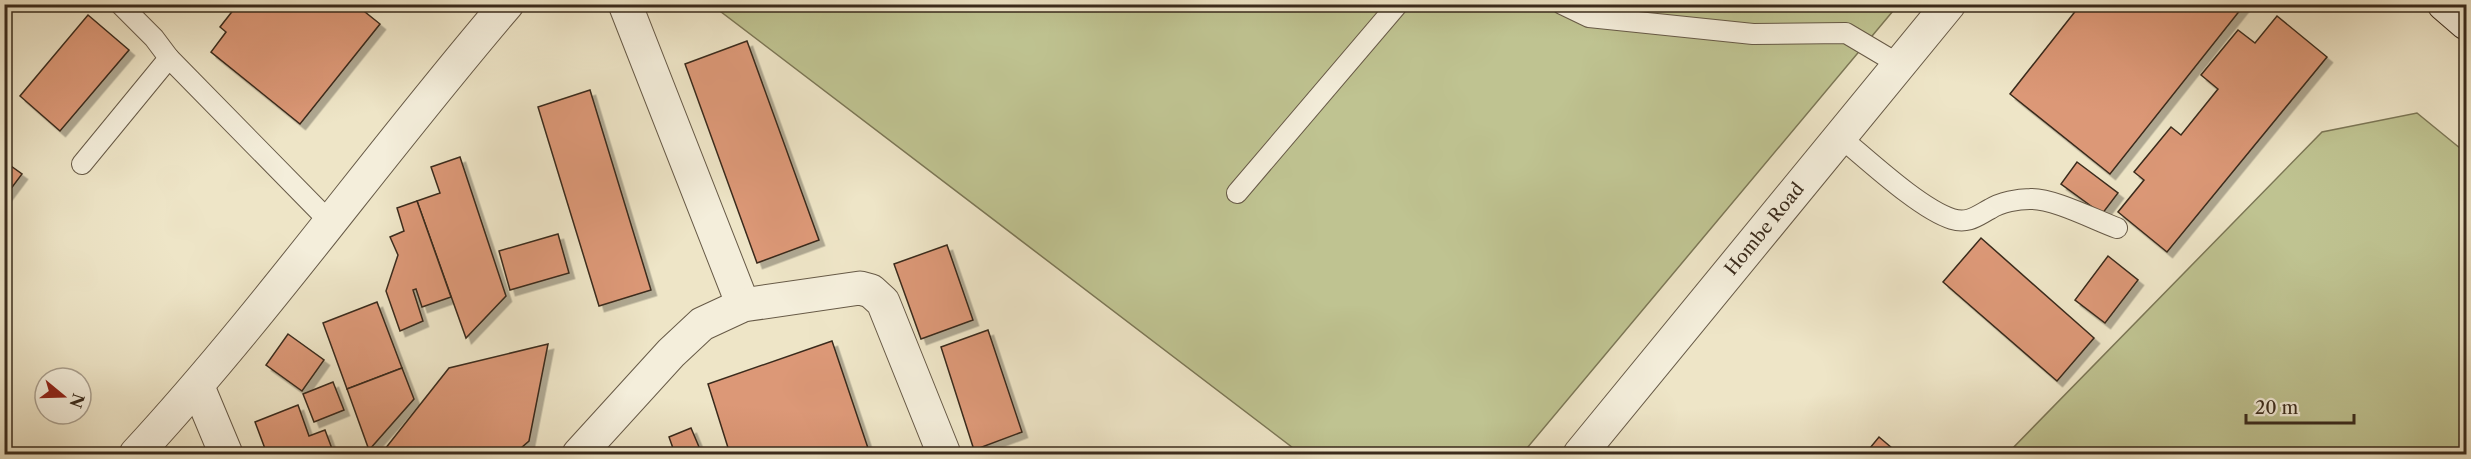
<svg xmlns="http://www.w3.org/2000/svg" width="2471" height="459" viewBox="0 0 2471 459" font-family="'Libre Caslon Text',serif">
<defs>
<filter id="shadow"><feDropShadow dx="5.5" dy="5.5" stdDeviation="0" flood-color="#0004"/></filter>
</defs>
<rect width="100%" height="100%" fill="#eee5c7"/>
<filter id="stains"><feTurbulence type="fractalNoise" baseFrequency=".00333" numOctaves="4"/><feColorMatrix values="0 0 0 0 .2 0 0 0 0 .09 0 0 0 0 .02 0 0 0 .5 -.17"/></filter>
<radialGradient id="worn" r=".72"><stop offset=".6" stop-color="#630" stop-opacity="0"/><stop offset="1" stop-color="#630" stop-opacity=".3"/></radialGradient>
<g fill="#bfc391" stroke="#7c7756" stroke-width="1.5">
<path d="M712,5H1898L1522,454H1301Z"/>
<path d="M2417,113L2466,153V454H2007L2322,132Z"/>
</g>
<g fill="#dc9877" stroke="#3a2b1c" stroke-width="1.5" filter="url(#shadow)">
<path d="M238,4H355L380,24L300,124L211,52L226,32L220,27Z"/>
<path d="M2081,4H2245L2110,174L2010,94Z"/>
<path d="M88,15L129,50L60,131L20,96Z"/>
<path d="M2277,16L2327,57L2167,252L2118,212L2144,180L2134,172L2171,127L2181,135L2218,89L2201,75L2238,30L2255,43Z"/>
<path d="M747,41L819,240L757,263L685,64Z"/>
<path d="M590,90L651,290L599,306L538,107Z"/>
<path d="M460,157L506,296L466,338L417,201L440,193L431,167Z"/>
<path d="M4,161L22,174L4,198Z"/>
<path d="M2077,162L2118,193L2102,214L2061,184Z"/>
<path d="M417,201L451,297L422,307L416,289L413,290L423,321L400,331L386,291L398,255L390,237L404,231L397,208Z"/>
<path d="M558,234L569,273L510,290L499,251Z"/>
<path d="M1981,238L2094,338L2057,381L1943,282Z"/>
<path d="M947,245L973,320L921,339L894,264Z"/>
<path d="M2108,256L2138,280L2105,323L2075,300Z"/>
<path d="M377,302L402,368L347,389L323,323Z"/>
<path d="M988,330L1022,432L974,450L941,347Z"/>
<path d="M288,334L324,360L302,391L266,365Z"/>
<path d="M832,341L870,454H730L708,384Z"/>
<path d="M548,344L529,441L514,454H381L449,368Z"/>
<path d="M402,368L414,399L369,450L347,389Z"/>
<path d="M333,382L344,410L314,422L303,394Z"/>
<path d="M298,405L309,436L325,430L334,454H267L255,422Z"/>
<path d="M691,428L702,454H675L669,437Z"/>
<path d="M1879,437L1899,454H1865Z"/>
</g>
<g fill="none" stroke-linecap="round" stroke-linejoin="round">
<g stroke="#675a47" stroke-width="22">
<g id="service">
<path d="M120,4L154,38L169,58"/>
<path d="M1562,4L1589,17L1753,34L1846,33L1900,65"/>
<path d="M1840,137C1868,160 1920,209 1952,219C1968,224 1977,216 1990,209C2001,202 2018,199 2030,199C2053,198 2095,220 2117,228"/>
<path d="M82,164L169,58L329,221"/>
<path d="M1237,193L1398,4"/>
</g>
</g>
<g stroke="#675a47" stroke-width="35">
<g id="minor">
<path d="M625,4L743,305"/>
<path d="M198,387L226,454"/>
<path d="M136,454C267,312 380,152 507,4"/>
<path d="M579,454L671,353L702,324L743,305L860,288L871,291L883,302L944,454"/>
<path id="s1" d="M1580,454L1949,4"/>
</g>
</g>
<g stroke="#3a2b1c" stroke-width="35">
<path id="secondary" d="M2444,4L2466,23"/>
</g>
<use href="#service" stroke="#f4eedb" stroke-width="20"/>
<use href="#minor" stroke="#f4eedb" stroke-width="33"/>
<use href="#secondary" stroke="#f4eedb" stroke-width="33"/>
</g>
<g text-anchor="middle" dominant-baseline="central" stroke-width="4.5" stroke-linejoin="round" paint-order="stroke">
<g font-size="18" fill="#3a2b1c" stroke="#f4eedb">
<text stroke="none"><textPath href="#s1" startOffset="291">Hombe Road</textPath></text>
</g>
</g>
<rect width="2471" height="459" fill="none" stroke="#eee5c7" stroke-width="24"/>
<rect x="6" y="6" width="2459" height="447" fill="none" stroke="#3a2b1c" stroke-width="3"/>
<rect x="12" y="12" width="2447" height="435" fill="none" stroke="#3a2b1c" stroke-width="1.5"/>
<g transform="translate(63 396) rotate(109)"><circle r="28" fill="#f4eedb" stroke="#aaa08f" stroke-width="1.5"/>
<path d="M0-4.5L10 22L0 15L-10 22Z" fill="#8f2418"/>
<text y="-9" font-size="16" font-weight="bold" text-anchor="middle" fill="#3a2b1c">N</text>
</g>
<path d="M2246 414v9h108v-9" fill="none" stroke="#3a2b1c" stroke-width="3"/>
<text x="2255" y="414" font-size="18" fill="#3a2b1c" stroke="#f4eedb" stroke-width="4.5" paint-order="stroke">20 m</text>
<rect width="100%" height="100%" filter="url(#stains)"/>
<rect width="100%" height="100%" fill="url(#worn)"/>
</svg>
